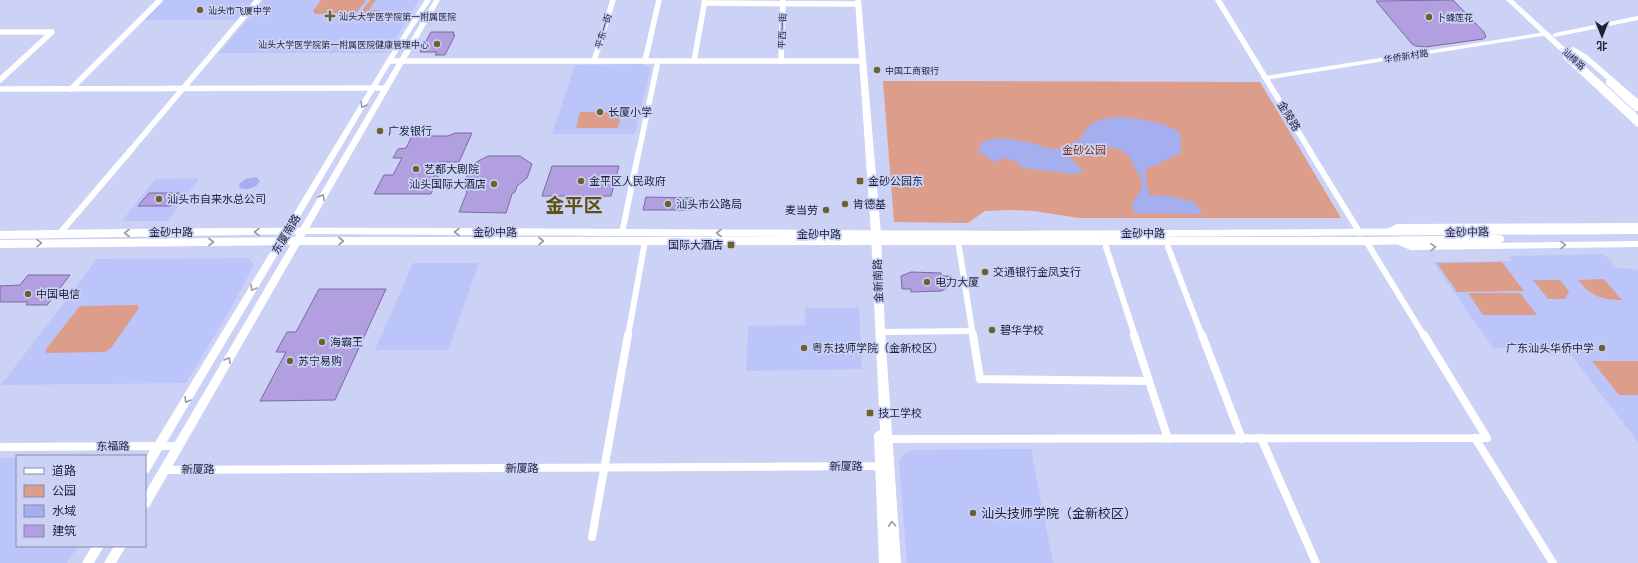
<svg xmlns="http://www.w3.org/2000/svg" width="1638" height="563" viewBox="0 0 1638 563" font-family="Montserrat,'Noto Sans SC',sans-serif">
<rect width="100%" height="100%" fill="#cbd2f6"/>
<g fill="#bcc5fa">
<path d="M164,0H254L237,20H144Z"/>
<path d="M264,0H419L387,53H219Z"/>
<path d="M643,64L651,68L635,134H552L575,65Z"/>
<path d="M199,178L168,221H122L155,179Z"/>
<path d="M1604,254L1616,267L1638,270V442L1565,347L1493,348L1433,262L1512,261L1509,256Z"/>
<path d="M248,258L254,265L234,303L186,383L1,385L97,259Z"/>
<path d="M413,263H479L448,350H375Z"/>
<path d="M805,308H859L862,369L746,371L748,326L805,325Z"/>
<path d="M1031,449L1053,563H907L899,463L903,455L910,450Z"/>
<path d="M0,458H17V546H78L67,563H0Z"/>
</g>
<g fill="#dc9d8a">
<path d="M321,0H366L357,12L353,14H315L313,11Z"/>
<path d="M370,0H376L369,10H380L379,12H375L370,19H349L351,15H359Z"/>
<path d="M883,81L1260,82L1341,218H1079L1034,211L1009,210L985,211L968,223L894,222Z"/>
<path d="M580,112H622L618,128H576Z"/>
<path d="M1502,262L1524,291L1457,292L1437,263Z"/>
<path d="M1604,279L1622,300C1601,300 1591,296 1578,280Z"/>
<path d="M1533,280H1560L1569,291L1565,299H1548Z"/>
<path d="M1468,293H1520L1537,315H1483Z"/>
<path d="M138,305L139,308L111,348L105,352L46,353V349L80,306Z"/>
<path d="M1592,361H1638V395H1619Z"/>
</g>
<g fill="#a5aeef">
<path d="M1120,117C1143,119 1160,121 1180,132L1181,153L1145,170L1149,195L1169,196L1194,202L1203,214L1134,213L1132,203C1136,198 1140,193 1142,187C1143,181 1139,175 1136,170C1133,165 1132,159 1127,154C1114,144 1080,143 1069,157L1084,171L1074,174L1023,168L1017,162L1002,158L994,162L978,151L983,141L1002,138L1028,142L1051,149H1057L1080,140C1090,119 1099,119 1120,117Z"/>
<path d="M256,177L260,181C256,188 247,191 240,188L239,184L246,179Z"/>
</g>
<g fill="#b29fe0" stroke="#7b6ba2">
<path d="M1453,0L1484,32L1486,37L1483,39L1426,47L1416,46L1412,44L1376,1Z"/>
<path d="M431,32H454L453,35H455L445,55H435L437,52H420Z"/>
<path d="M455,133H472L459,162H439L433,176L439,175L431,194H374L384,175H393L402,158H393L398,149L406,148L412,136H448Z"/>
<path d="M488,156H520L532,164L527,178L517,186L515,192L512,194L506,213L459,212L467,192L466,190L469,182L466,179L471,165Z"/>
<path d="M552,166H619L611,196H542Z"/>
<path d="M149,193H180L170,206H138Z"/>
<path d="M646,197L694,198L691,210H643Z"/>
<path d="M911,272L941,273V276H952V283L949,287L941,291L911,292V289H902L901,276Z"/>
<path d="M28,275H70L47,305H26L28,302H0V286L20,285Z"/>
<path d="M319,289H386L335,400L260,401L286,352H276L287,332H296Z"/>
</g>
<g fill="none" stroke-linecap="round" stroke-linejoin="round">
<g stroke="#fff" stroke-width="5.5">
<path d="M1218,0L1310,151"/>
<path d="M704,3L855,4"/>
<path d="M0,32H52L0,80"/>
<path d="M1573,50L1585,57L1638,103"/>
<path d="M1564,51L1566,57L1638,124"/>
<path d="M389,61H859"/>
<path d="M594,61L613,0"/>
<path d="M645,61L659,0"/>
<path d="M694,61L705,0"/>
<path d="M781,61L783,0"/>
<path d="M0,89L385,88"/>
<path d="M71,89L160,0"/>
<path d="M130,151L258,0"/>
<path d="M639,151L658,61"/>
</g>
<g stroke="#fff" stroke-width="6">
<path d="M1309,150L1360,233"/>
<path d="M1387,232L1398,227L1638,226"/>
<path d="M60,233L131,150"/>
<path d="M622,233L639,150"/>
<path d="M1366,241L1424,336"/>
<path d="M1397,241L1411,247L1638,244"/>
<path d="M959,247L973,336"/>
<path d="M1106,247L1135,336"/>
<path d="M1168,247L1202,336"/>
<path d="M880,332L972,331"/>
<path d="M628,336L645,241"/>
</g>
<g stroke="#fff" stroke-width="8">
<path d="M973,335L980,379L1149,381"/>
<path d="M1134,335L1168,439"/>
<path d="M1202,335L1242,439"/>
<path d="M1261,438L1316,563"/>
<path d="M1475,438L1553,563"/>
<path d="M885,442L886,439L1487,438L1424,335"/>
<path d="M0,447L179,446"/>
<path d="M164,470L880,466L881,462"/>
<path d="M592,537L628,335"/>
</g>
<g fill="#fff" fill-rule="evenodd">
<path d="M425,0H431L392,61L149,472L145,474V459L386,61Z"/>
<path d="M434,0H440L149,507L145,508V493Z"/>
<path d="M1638,16V20L1555,37L1552,35L1555,33Z"/>
<path d="M1546,32L1548,33V35L1265,80L1261,78L1265,76Z"/>
<path d="M92,546H104L94,563H82Z"/>
<path d="M114,546H126L116,563H104Z"/>
</g>
<g fill="#fff" fill-rule="evenodd">
<path d="M855,0H861L881,234L885,332L901,563H879L874,435L876,432L880,430L871,234Z"/>
<path d="M1506,0H1513L1638,115V121H1635Z"/>
<path d="M1606,80H1612L1638,105V111H1635L1606,84Z"/>
</g>
<path fill="#fff" fill-rule="evenodd" d="M1638,226V234L1092,237H1366L1499,235L1503,236L1504,239L1503,242L1499,243L1366,245H297L0,248V240L297,237H793L305,234L0,239V231C272,225 543,229 815,230C1089,232 1364,229 1638,226Z"/>
</g>
<defs><path id="oneway-chevron" d="M-2-3.5L2.5 0L-2 3.5" fill="none" stroke-width="1.6" stroke-linecap="round" stroke-linejoin="round"/></defs>
<g stroke="#999ba5">
<use href="#oneway-chevron" transform="translate(363 105) rotate(121)"/>
<use href="#oneway-chevron" transform="translate(322 197) rotate(-60)"/>
<use href="#oneway-chevron" transform="translate(257 232) rotate(180)"/>
<use href="#oneway-chevron" transform="translate(457 232) rotate(-180)"/>
<use href="#oneway-chevron" transform="translate(127 233) rotate(180)"/>
<use href="#oneway-chevron" transform="translate(719 233) rotate(-180)"/>
<use href="#oneway-chevron" transform="translate(341 241)"/>
<use href="#oneway-chevron" transform="translate(541 241)"/>
<use href="#oneway-chevron" transform="translate(211 242)"/>
<use href="#oneway-chevron" transform="translate(39 243) rotate(-1)"/>
<use href="#oneway-chevron" transform="translate(1563 245) rotate(-1)"/>
<use href="#oneway-chevron" transform="translate(1433 247) rotate(-1)"/>
<use href="#oneway-chevron" transform="translate(253 288) rotate(121)"/>
<use href="#oneway-chevron" transform="translate(228 360) rotate(-60)"/>
<use href="#oneway-chevron" transform="translate(187 400) rotate(121)"/>
<use href="#oneway-chevron" transform="translate(892 524) rotate(-94)"/>
</g>
<g fill="#6d622f" stroke="#cbd2f6" stroke-width="1.5">
<circle cx="200" cy="10" r="4"/>
<path d="M328 10h4v4h4v4h-4v4h-4v-4h-4v-4h4z"/>
<circle cx="1429" cy="17" r="4"/>
<circle cx="437" cy="44" r="4"/>
<circle cx="877" cy="70" r="4"/>
<circle cx="600" cy="112" r="4"/>
<circle cx="380" cy="131" r="4"/>
<circle cx="416" cy="169" r="4"/>
<circle cx="581" cy="181" r="4"/>
<rect x="856" y="177" width="8" height="8" rx="2"/>
<circle cx="494" cy="184" r="4"/>
<circle cx="159" cy="199" r="4"/>
<circle cx="668" cy="204" r="4"/>
<circle cx="845" cy="204" r="4"/>
<circle cx="826" cy="210" r="4"/>
<rect x="727" y="241" width="8" height="8" rx="2"/>
<circle cx="985" cy="272" r="4"/>
<circle cx="927" cy="282" r="4"/>
<circle cx="28" cy="294" r="4"/>
<circle cx="992" cy="330" r="4"/>
<circle cx="322" cy="342" r="4"/>
<circle cx="804" cy="348" r="4"/>
<circle cx="1602" cy="348" r="4"/>
<circle cx="290" cy="361" r="4"/>
<rect x="866" y="409" width="8" height="8" rx="2"/>
<circle cx="973" cy="513" r="4"/>
</g>
<g text-anchor="middle" dominant-baseline="central" stroke-width="3.5" stroke-linejoin="round" paint-order="stroke">
<g font-size="9" fill="#1d2037" stroke="#cbd2f6" text-anchor="start">
<text x="208" y="10">汕头市飞厦中学</text>
<text x="339" y="16">汕头大学医学院第一附属医院</text>
<text x="1437" y="17">卜蜂莲花</text>
<text x="429" y="44" text-anchor="end">汕头大学医学院第一附属医院健康管理中心</text>
<text x="885" y="70">中国工商银行</text>
</g>
<g font-size="9" fill="#1d2037" stroke="#cbd2f6">
<text transform="translate(603 31) rotate(-73)">平东一街</text>
<text transform="translate(782 31) rotate(-88)">平西一街</text>
<text transform="translate(1406 56) rotate(-9)">华侨新村路</text>
<text transform="translate(1574 59) rotate(42)">汕樟路</text>
</g>
<g font-size="11" fill="#1d2037" stroke="#cbd2f6" text-anchor="start">
<text x="608" y="112">长厦小学</text>
<text x="388" y="131">广发银行</text>
<text x="424" y="169">艺都大剧院</text>
<text x="589" y="181">金平区人民政府</text>
<text x="868" y="181">金砂公园东</text>
<text x="486" y="184" text-anchor="end">汕头国际大酒店</text>
<text x="167" y="199">汕头市自来水总公司</text>
<text x="676" y="204">汕头市公路局</text>
<text x="853" y="204">肯德基</text>
<text x="818" y="210" text-anchor="end">麦当劳</text>
<text x="723" y="245" text-anchor="end">国际大酒店</text>
<text x="993" y="272">交通银行金凤支行</text>
<text x="935" y="282">电力大厦</text>
<text x="36" y="294">中国电信</text>
<text x="1000" y="330">碧华学校</text>
<text x="330" y="342">海霸王</text>
<text x="812" y="348">粤东技师学院（金新校区）</text>
<text x="1594" y="348" text-anchor="end">广东汕头华侨中学</text>
<text x="298" y="361">苏宁易购</text>
<text x="878" y="413">技工学校</text>
</g>
<g font-size="11" fill="#1d2037" stroke="#cbd2f6">
<text transform="translate(1289 116) rotate(59)">金陵路</text>
<text x="171" y="232">金砂中路</text>
<text x="495" y="232">金砂中路</text>
<text transform="translate(1467 232) rotate(-1)">金砂中路</text>
<text x="1143" y="233">金砂中路</text>
<text transform="translate(286 234) rotate(-59)">东厦南路</text>
<text x="819" y="234">金砂中路</text>
<text transform="translate(878 281) rotate(-92)">金新南路</text>
<text transform="translate(113 446) rotate(-1)">东福路</text>
<text x="846" y="466">新厦路</text>
<text x="522" y="468">新厦路</text>
<text x="198" y="469">新厦路</text>
</g>
<g font-size="11" fill="#802b0f" stroke="#cbd2f6">
<text x="1084" y="150">金砂公园</text>
</g>
<g font-size="13" fill="#1d2037" stroke="#cbd2f6" text-anchor="start">
<text x="981" y="513">汕头技师学院（金新校区）</text>
</g>
<g font-size="19" font-weight="bold" fill="#5d5113" stroke="#cbd2f6">
<text x="574" y="205">金平区</text>
</g>
</g>
<rect x="16" y="455" width="130" height="92" fill="#cbd2f6" stroke="#858baa"/>
<rect x="24" y="468" width="20" height="6" fill="#ffffff" stroke="#858baa"/>
<text x="52" y="475" font-size="12" fill="#1d2037">道路</text>
<rect x="24" y="485" width="20" height="12" fill="#dc9d8a" stroke="#858baa"/>
<text x="52" y="495" font-size="12" fill="#1d2037">公园</text>
<rect x="24" y="505" width="20" height="12" fill="#a5aeef" stroke="#858baa"/>
<text x="52" y="515" font-size="12" fill="#1d2037">水域</text>
<rect x="24" y="525" width="20" height="12" fill="#b29fe0" stroke="#858baa"/>
<text x="52" y="535" font-size="12" fill="#1d2037">建筑</text>
<g transform="translate(1602 36) rotate(180)" stroke="#cbd2f6" stroke-width="3" paint-order="stroke">
<path d="M0-3L7 15L0 10L-7 15Z" fill="#1d2037"/>
<text y="-6" font-size="11" font-weight="bold" text-anchor="middle" fill="#1d2037">北</text>
</g>
</svg>
